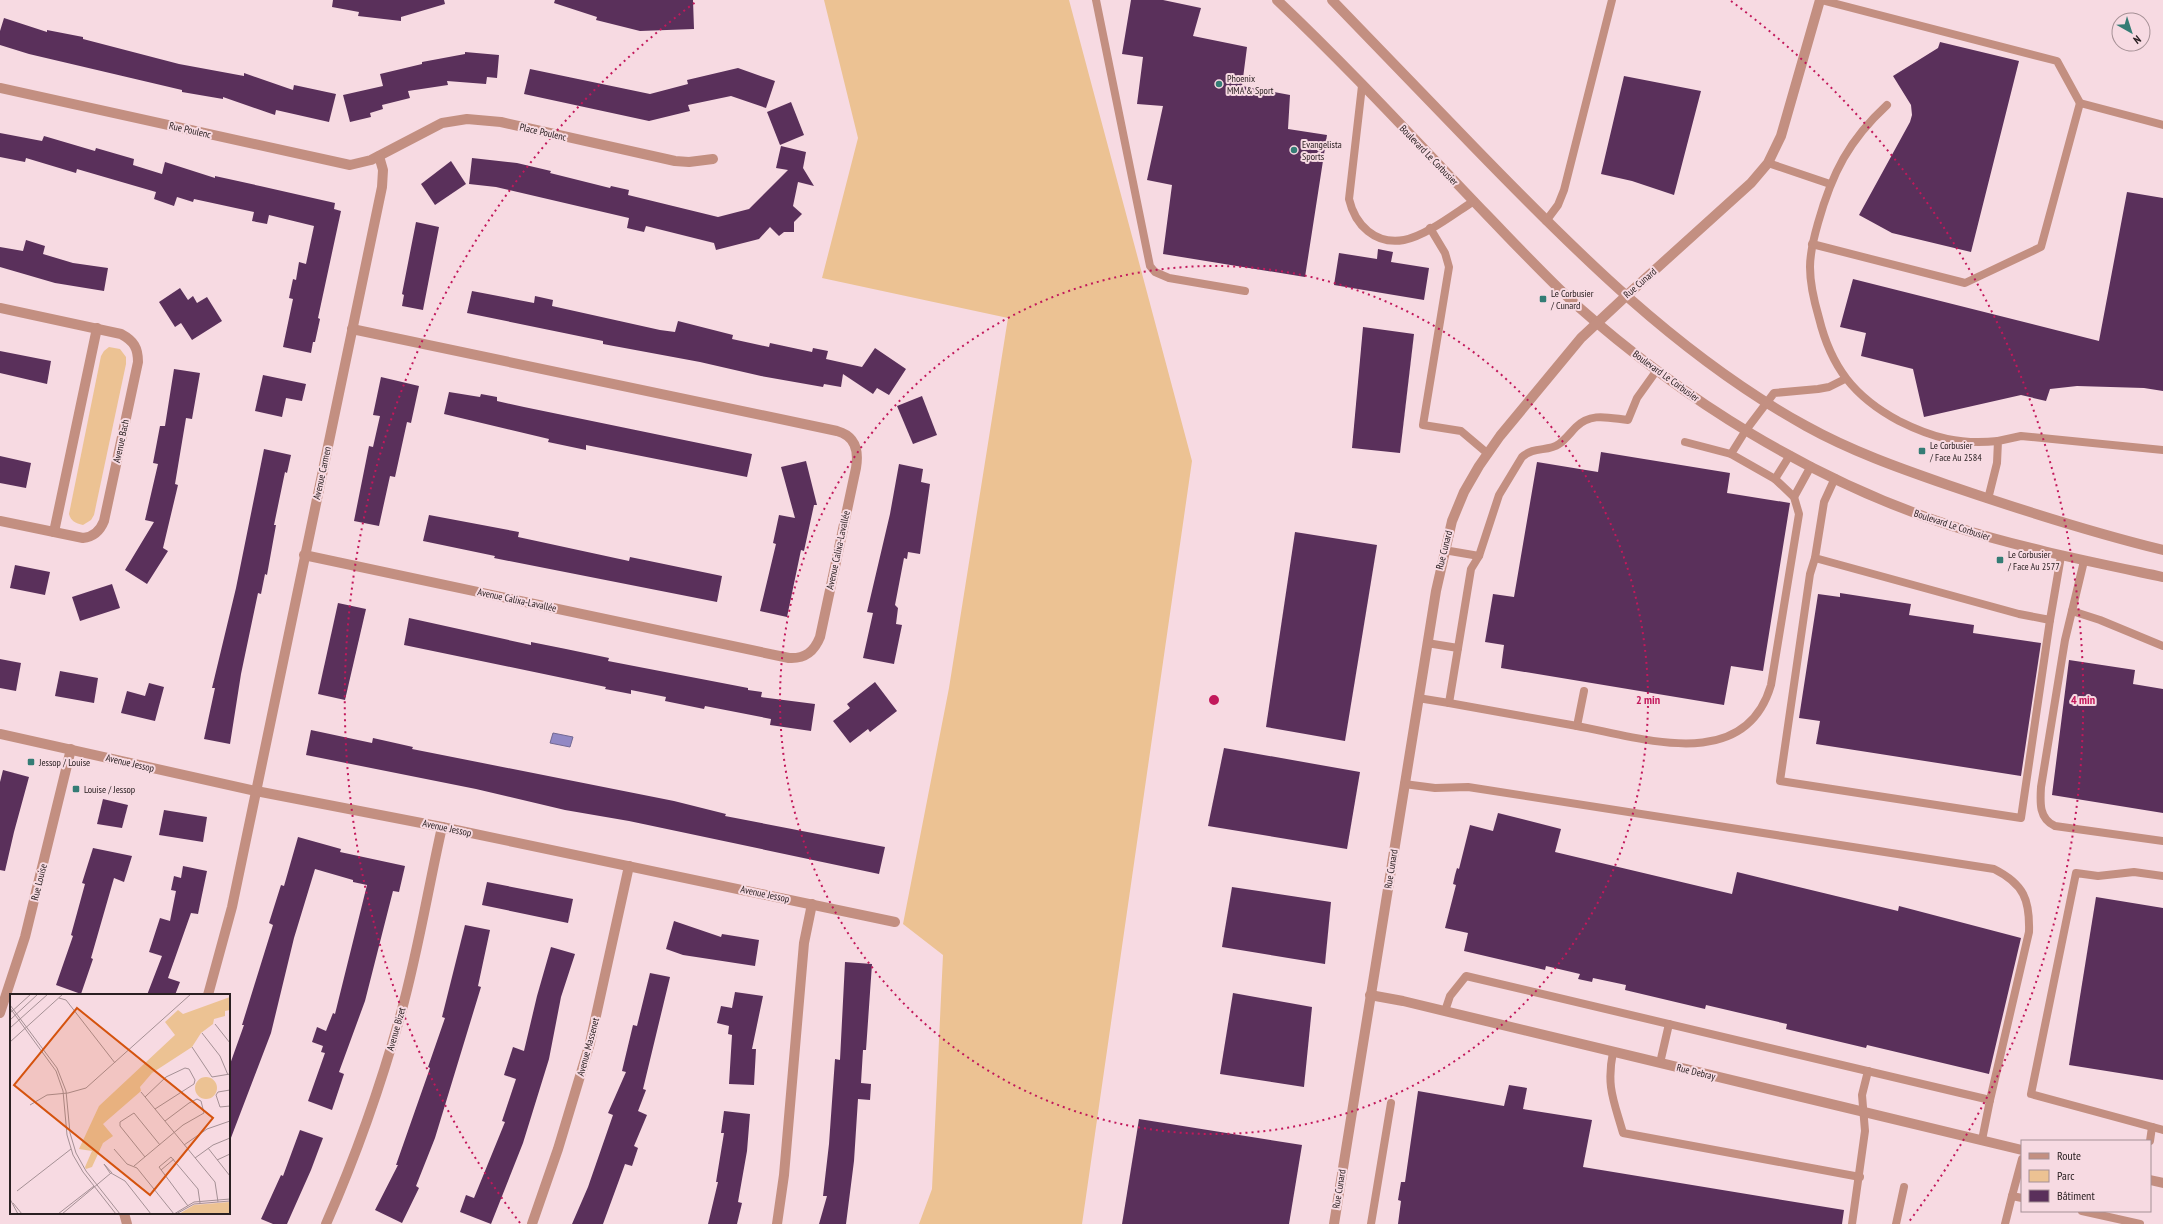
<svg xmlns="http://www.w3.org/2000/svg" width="2163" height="1224" viewBox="0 0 2163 1224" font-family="'PT Sans Narrow',sans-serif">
<rect width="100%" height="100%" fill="#f7dae2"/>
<g fill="#ecc293">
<path d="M824,0H1069L1192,461L1082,1224H919L932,1189L943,955L903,924L949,688L1008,318L822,278L858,138Z"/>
<path d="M109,347L120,349L126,357V364L94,515L91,520L83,525C75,523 71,521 69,514L101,356L104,351Z"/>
</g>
<path fill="#9288c4" stroke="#736993" d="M553,733L573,737L570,747L550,743Z"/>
<g fill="#5a305b">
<path d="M333,0H444L445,4L401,17V21L358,16L359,12L332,7Z"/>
<path d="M555,0H693L694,29L640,31L596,20L597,17L554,3Z"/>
<path d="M1131,0H1163L1201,8L1193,36L1247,47L1242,86L1290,95L1288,129L1327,135L1305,277L1163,254L1172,185L1147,180L1163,106L1137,104L1143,57L1122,54Z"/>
<path d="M4,18L47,32V30L83,37V39L179,64L244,76V73L293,90L294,85L336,94L329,122L276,110L275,115L223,97V99L182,92V90L29,54L0,45V31Z"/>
<path d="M1940,42L2019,61L1971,252L1892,233L1859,215L1910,122L1912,115L1911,105L1893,76L1938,48Z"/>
<path d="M465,52L499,55L497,78L487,77L486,84L447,81L448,85L408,91L410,98L382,105L383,109L370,113L371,117L350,122L343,95L383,86L380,74L422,64V62L465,54Z"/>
<path d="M738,68L775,81L766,108L731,96L688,105L690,111L649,121L524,94L530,69L650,94L688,84L687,80Z"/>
<path d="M1624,76L1701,91L1674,195L1632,181L1601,174Z"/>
<path d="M791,102L804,135L780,145L767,112Z"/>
<path d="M0,133L42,141L44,136L95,151L96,148L134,159L133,165L162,174L165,162L215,178V176L260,186L335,203L334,209L341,211L318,318L320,319L315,342H313L311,353L283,347L293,299L289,298L293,279L296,280L299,262L306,264L314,226L269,215L267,224L252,221L254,212L194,199L193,202L177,197L174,206L154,199L156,192L77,169L76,173L26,158L25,162L0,157Z"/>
<path d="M781,146L806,152L803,168L814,186L798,182L793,206L802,214L794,222V232H784L779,236L770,227L759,239L716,250L714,243L646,226L644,232L627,228L629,218L496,187L469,184L472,158L517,163L551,171L550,173L610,188L611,186L629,190L628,195L718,217L749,209L788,170L776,168Z"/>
<path d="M451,161L466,184L435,205L421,184Z"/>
<path d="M2127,192L2163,198V391L2144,388L2077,386L2050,389L2046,401L2021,395L1924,417L1913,369L1861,356L1866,333L1840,327L1853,279L2099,341Z"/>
<path d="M416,222L439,227L423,310L402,306L404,295L402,294Z"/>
<path d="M26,240L45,246L43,254L73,263L108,268L104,291L55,283L0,267V247L23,251Z"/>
<path d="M1378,249L1393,252L1391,262L1429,268L1424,300L1334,285L1339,253L1377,259Z"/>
<path d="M180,288L188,300L193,296L197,303L207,297L222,321L192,340L181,323L175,327L159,302Z"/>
<path d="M472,291L534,303L535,296L553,300L552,306L660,330L675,332L678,321L733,335L732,339L769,347L770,343L812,352L813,348L828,351L826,359L862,367L875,348L906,369L889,395L877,388L873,394L843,374L841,387L824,384L823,387L761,376L700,362L603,344V341L467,313Z"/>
<path d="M1363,327L1414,334L1400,453L1352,448Z"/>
<path d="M0,351L51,361L47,384L0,373Z"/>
<path d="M174,369L200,373L192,419L186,418L175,484L178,485L163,548L168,551L147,584L125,570L154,522L145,520L158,464L153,463L160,426H165Z"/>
<path d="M263,375L306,384L302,401L286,398L282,417L255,411Z"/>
<path d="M381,377L419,386L411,423L407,422L395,477L390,476L379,526L354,521L369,446L373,447L380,416L373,415Z"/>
<path d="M449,392L480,397L481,394L497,397V401L524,407L752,454L747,477L586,445V450L548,442L549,439L444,414Z"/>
<path d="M922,396L937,435L913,444L897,406Z"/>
<path d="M264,449L291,455L287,473L285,472L274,525H276L267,575L265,574L261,594L258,593L241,674L230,744L204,739L215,688H212L236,588Z"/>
<path d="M1601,452L1730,473L1727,493L1790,503L1763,671L1731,666L1724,705L1501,668L1504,645L1485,642L1493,594L1514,597L1537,462L1598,472Z"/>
<path d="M0,456L31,463L26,488L0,483Z"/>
<path d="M806,461L817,505H814L804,551L801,550L787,617L760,611L776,544L773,543L779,515L795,518L781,467Z"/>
<path d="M899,464L923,469L921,482L930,484L920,554L908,552L907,559L904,558L895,605L898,608L896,624L902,625L894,664L863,658L873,613L867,612L890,514Z"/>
<path d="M429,515L519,532L518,537L629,561L630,557L722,576L717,602L494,558L495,556L423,541Z"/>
<path d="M1295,532L1377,545L1345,741L1266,727Z"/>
<path d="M15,565L50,572L45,595L10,588Z"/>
<path d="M112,584L120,608L80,621L72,597Z"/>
<path d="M1840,593L1911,604L1909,615L1974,625L1973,633L2041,643L2021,776L1816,744L1820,721L1799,718L1818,594L1840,597Z"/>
<path d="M338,603L366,609L345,700L318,694Z"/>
<path d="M409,618L531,645V642L566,649L609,658L608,661L748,688V690L762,692L761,697L815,704L811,731L770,725L771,719L705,706L704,709L665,701L666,697L631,690V694L605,689L606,687L404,645Z"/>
<path d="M0,659L21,663L16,691L0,688Z"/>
<path d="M2069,660L2135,670L2133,684L2163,689V813L2052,795Z"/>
<path d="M60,671L98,678L94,703L55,696Z"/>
<path d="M875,682L897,711L870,732L868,729L850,743L833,721L850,708L847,704Z"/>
<path d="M149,683L164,687L155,721L121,713L127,691L145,696Z"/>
<path d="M311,730L372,743L373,738L413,747L412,749L674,801L726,814L725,816L885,847L879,874L629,821L565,810L476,789L306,755Z"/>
<path d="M1224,748L1360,772L1347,849L1208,826Z"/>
<path d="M3,770L29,777L14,832L5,871L0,870V782Z"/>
<path d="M103,799L128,805L122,828L97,824Z"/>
<path d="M164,810L207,817L203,842L159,835Z"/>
<path d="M1498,813L1561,829L1555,852L1732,894L1737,872L1898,911L1899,906L2021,938L1989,1074L1867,1045L1866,1048L1786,1029L1787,1024L1706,1005L1705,1009L1625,990L1626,985L1593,978L1592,982L1578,979L1580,974L1546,966L1545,970L1464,951L1468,933L1445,928L1456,885L1453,884L1455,875L1457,868L1459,869L1470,825L1493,831Z"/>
<path d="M298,837L341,849L340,852L405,866L399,892L393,891L365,1001L339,1072L344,1074L332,1110L308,1101L325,1053L321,1052L323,1046L312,1042L317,1027L326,1031L333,1013L335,1014L367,885L353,882V880L315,869L294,938L271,1033L229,1143V1067L244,1025H242L273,925L269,923L281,885L284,886Z"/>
<path d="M93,848L132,856L124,882L114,878L91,958L93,959L81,994L56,985L73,936L71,935L85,884L82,883Z"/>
<path d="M183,866L207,871L198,914L191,913L168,978L180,982L175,995H147L162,956L149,952L160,918L170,921L176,891L171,890L174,876L181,878Z"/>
<path d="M487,882L573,899L568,923L482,905Z"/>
<path d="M1232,887L1331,902L1325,964L1222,947Z"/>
<path d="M2096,897L2163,908V1080L2069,1065Z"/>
<path d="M674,921L721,937L722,934L759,940L755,966L683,955L666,949Z"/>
<path d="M465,925L490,930L478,986L481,987L435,1138L416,1186L419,1188L402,1223L375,1210L398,1165H396L430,1068L428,1067L445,1018L442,1017Z"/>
<path d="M551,947L575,954L561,997L549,1059L523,1143L491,1224L460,1212L466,1195L474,1198L505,1122L502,1121L516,1079L504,1075L513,1047L524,1051L537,996Z"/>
<path d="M845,962L872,964L866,1050H863L861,1083L871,1084L870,1100L858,1099L854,1161L846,1224H819L827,1196H823L829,1144L835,1059L840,1060Z"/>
<path d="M650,973L670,977L643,1089L646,1090L638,1111L647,1115L634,1146L638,1148L632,1166L625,1164L603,1224H572L588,1187L613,1115L608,1113L626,1072L622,1071L633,1025L637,1026Z"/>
<path d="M735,992L763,996L752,1049H756L754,1085L729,1084L732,1035L728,1034L729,1026L717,1023L721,1006L732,1008Z"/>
<path d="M1233,993L1312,1007L1304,1087L1220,1074Z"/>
<path d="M1509,1085L1527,1088L1523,1109L1592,1120L1583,1167L1844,1210L1842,1224H1398L1401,1201L1398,1200L1401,1182H1405L1418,1091L1504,1106Z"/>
<path d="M724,1111L750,1114L747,1151L738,1202L742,1203L737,1224H708L718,1182H716L724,1133H721Z"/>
<path d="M1139,1119L1302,1145L1289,1224H1122Z"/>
<path d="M300,1130L323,1138L311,1170L287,1224H273L261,1219L281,1175L283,1176Z"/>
</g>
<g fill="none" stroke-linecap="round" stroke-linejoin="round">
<g stroke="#c38f81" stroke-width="8">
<path d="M1096,0L1150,266L1155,272L1169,278L1245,291"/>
<path d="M1821,0L2057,61L2080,103L2163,125"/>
<path d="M1362,86L1349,199C1355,225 1375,245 1404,240C1426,236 1455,213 1474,201"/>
<path d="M1887,105C1849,140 1832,173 1818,223C1814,237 1810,252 1810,267C1810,284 1814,301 1819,318C1831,367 1854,397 1899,421C1933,438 1960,445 1998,441"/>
<path d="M1768,163L1830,184"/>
<path d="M1546,221L1558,205L1564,190L1612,0"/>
<path d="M1430,228L1445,253L1449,267L1423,425L1461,431L1487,453"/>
<path d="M1812,244L1965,283L2041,247L2080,103"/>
<path d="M1685,442L1731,454"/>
<path d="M1790,455L1775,479L1731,454L1746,430L1774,393L1818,389L1829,387L1845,379"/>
<path d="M1835,478L1824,502L1815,558L2019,614L2050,620L2061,556"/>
<path d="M1794,497L1811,466"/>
<path d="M1988,499L1997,463L1998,441L2021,436L2163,450"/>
<path d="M1444,550L1479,556L1499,495L1522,457C1534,446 1548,452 1559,444C1565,440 1571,432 1576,427C1591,412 1609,418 1628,420L1637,398L1657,370"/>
<path d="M1815,558L1810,574L1780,781L2021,818L2050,620"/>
<path d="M2084,561L2072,611L2100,620L2163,646"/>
<path d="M2072,611L2065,640L2041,787C2040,803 2039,819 2055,826L2163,841"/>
<path d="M1427,643L1458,648"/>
<path d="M1418,698L1449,703L1471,569L1479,556"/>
<path d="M1449,703L1577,726L1584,691"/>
<path d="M1577,726C1642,738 1745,774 1771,685L1799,514L1794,497L1775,479"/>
<path d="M1404,784L1435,788L1468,787L1994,869C2024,884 2030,900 2029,932L1990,1100"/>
<path d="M2163,876L2134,872L2098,876L2076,873L2031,1094L2163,1130"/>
<path d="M1445,1011L1450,996L1466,976L1990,1100L1982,1140"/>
<path d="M1613,1052C1606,1087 1614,1101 1623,1133L1860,1177"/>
<path d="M1660,1063L1669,1024"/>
<path d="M2150,1141L2152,1127"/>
<path d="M2022,1159L2012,1196L2022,1198"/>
<path d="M2082,1211L2140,1224"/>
<path d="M1371,1224L1391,1103"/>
<path d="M1852,1224L1865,1131L1862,1095L1868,1071"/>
<path d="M1896,1224L1904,1187"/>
<path d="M2005,1224L2012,1196"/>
</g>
<g stroke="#c38f81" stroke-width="10">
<path d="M0,88L350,165L371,160L442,123L467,119L501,122L675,161L689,162L713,159"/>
<path d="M1626,296L1751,183L1768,163L1781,136L1820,0"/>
<path d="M0,308L121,334C134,341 138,348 138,362L104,521C100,531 94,537 83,538L0,521"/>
<path d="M54,532L97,328"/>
<path d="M304,555L789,658C805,659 814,652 820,637L856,468C859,450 855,436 837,431L352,329"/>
<path d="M0,734L256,791L442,827L895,922"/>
<path d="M208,995L232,907L382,187L383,170L379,156"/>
<path d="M1370,995L1403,1001L2022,1150"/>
<path d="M0,1013L25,937L71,749"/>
<path d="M2150,1180L2163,1183"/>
<path d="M124,1213L127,1224"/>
<path d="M326,1224C356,1156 381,1085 401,1013C418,952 428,889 442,827"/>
<path d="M532,1224L558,1149L590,1043L629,866"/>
<path d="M777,1224L784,1175L804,943L812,904"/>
</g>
<g stroke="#c38f81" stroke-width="10">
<path d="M1277,0C1349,68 1417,142 1486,214C1515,244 1544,275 1574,303C1683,400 1813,481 1952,526C2021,548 2092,562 2163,577"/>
<path d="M1332,0C1379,49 1427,98 1474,147C1574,250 1679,356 1806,426C1851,451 1899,468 1948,485C2018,509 2090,532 2163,550"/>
<path d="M1334,1224L1436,591L1452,521L1464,492L1479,466L1500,436L1581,338L1626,296"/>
</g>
</g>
<g fill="none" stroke="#c2185b" stroke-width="2" stroke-dasharray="2 4">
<circle cx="1214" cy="700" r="434"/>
<path d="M520 1223A869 869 0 0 1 697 1M1731 1A869 869 0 0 1 1908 1223"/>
</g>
<g fill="#347c75" stroke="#f7dae2" stroke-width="1.5">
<circle cx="1219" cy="84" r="4"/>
<circle cx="1294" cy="150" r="4"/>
<rect x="1539" y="295" width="8" height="8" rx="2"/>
<rect x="1918" y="447" width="8" height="8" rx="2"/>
<rect x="1996" y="556" width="8" height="8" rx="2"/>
<rect x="27" y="758" width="8" height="8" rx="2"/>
<rect x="72" y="785" width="8" height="8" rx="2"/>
</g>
<g text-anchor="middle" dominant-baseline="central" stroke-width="4" stroke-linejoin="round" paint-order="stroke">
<g font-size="10" fill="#2a2022" stroke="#f7dae2" text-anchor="start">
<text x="1227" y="78">Phoenix<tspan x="1227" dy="12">MMA &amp; Sport</tspan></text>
<text x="1302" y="144">Evangelista<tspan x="1302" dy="12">Sports</tspan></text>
<text x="1551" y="293">Le Corbusier<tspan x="1551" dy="12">/ Cunard</tspan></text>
<text x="1930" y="445">Le Corbusier<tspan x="1930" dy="12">/ Face Au 2584</tspan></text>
<text x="2008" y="554">Le Corbusier<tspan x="2008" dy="12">/ Face Au 2577</tspan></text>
<text x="39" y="762">Jessop / Louise</text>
<text x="84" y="789">Louise / Jessop</text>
</g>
<g font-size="10" fill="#2a2022" stroke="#f7dae2">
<text transform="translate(190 130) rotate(13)">Rue Poulenc</text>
<text transform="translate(543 132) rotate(13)">Place Poulenc</text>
<text transform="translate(1429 155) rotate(46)">Boulevard Le Corbusier</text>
<text transform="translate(1640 283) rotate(-41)">Rue Cunard</text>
<text transform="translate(1666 376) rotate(36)">Boulevard Le Corbusier</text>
<text transform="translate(121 441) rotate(-78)">Avenue Bach</text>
<text transform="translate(322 473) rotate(-78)">Avenue Carmen</text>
<text transform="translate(1952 525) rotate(18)">Boulevard Le Corbusier</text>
<text transform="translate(838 550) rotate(-78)">Avenue Calixa-Lavallée</text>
<text transform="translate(1444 550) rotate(-76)">Rue Cunard</text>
<text transform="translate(517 600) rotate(12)">Avenue Calixa-Lavallée</text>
<text transform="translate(130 763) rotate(13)">Avenue Jessop</text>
<text transform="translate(447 828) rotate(12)">Avenue Jessop</text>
<text transform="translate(1391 869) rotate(-81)">Rue Cunard</text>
<text transform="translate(39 882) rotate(-76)">Rue Louise</text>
<text transform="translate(765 894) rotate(12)">Avenue Jessop</text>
<text transform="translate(396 1029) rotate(-74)">Avenue Bizet</text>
<text transform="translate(588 1047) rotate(-75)">Avenue Massenet</text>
<text transform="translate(1696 1072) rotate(14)">Rue Debray</text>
<text transform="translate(1339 1189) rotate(-81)">Rue Cunard</text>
</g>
</g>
<g transform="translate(10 994)">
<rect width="220" height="220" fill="#f7dae2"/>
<path d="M220,3V16L215,17V22L204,25L203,30L191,39L182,53L142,79L130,93L131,97L93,130L103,142L93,149L82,173L76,175L75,173L82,157L69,155L89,112L165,41L155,28L168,16L173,20ZM185 94a11 11 0 1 1 22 0a11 11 0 1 1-22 0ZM220,208V220H169L184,211Z" fill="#ecc293"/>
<path fill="none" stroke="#a59095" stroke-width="1" d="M49,4L56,6L105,69M0,11L47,74L56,97L60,139L66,159L76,177L110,220M0,14L46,77L53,97L57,141L63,161L73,178L106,220M0,19L21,0M0,26L28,0M205,30L220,49M0,34L38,0M192,39L210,62L218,81M0,48L53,0M182,53L202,83L220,80M220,96L208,98L206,101L210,113L220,112M131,98L205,188L208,208M135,103L156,83L175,74L179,75L185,86L184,90L145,115M20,111L37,101L58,99L76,94L181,0M174,151L197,135L220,127M198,154L220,182M104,155L117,170L127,174L164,220M135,163L110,132V128L124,119L150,151M185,164L203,151L220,144M207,166L220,160M124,172L173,131L194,119L191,107L187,105L179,109L155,127M151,176L164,165M100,179L94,170L102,179M7,197L61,155M0,205L8,220M3,209L12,220M178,212L149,173L161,163L188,195L190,209M48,220L84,192M52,220L101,179L115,187L141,220M164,220L184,208L220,205M166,220L184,210L220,207"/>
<path fill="#d5530e" fill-opacity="0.15" stroke="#d5530e" stroke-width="2" d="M67,14L203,124L140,201L4,91Z"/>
<rect width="220" height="220" fill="none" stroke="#2a2022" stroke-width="2"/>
</g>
<circle cx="1214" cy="700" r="6" fill="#c2185b" stroke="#f7dae2" stroke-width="2"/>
<g font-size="12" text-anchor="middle" font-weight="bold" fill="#c2185b" stroke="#f7dae2" stroke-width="4" stroke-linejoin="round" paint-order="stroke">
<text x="1648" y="704">2 min</text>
<text x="2083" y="704">4 min</text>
</g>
<rect x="2021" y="1140" width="130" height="72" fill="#f7dae2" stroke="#a59095"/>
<rect x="2029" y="1153" width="20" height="6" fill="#c38f81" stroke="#a59095"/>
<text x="2057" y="1160" font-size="12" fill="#2a2022">Route</text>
<rect x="2029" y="1170" width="20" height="12" fill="#ecc293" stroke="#a59095"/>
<text x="2057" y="1180" font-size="12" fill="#2a2022">Parc</text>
<rect x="2029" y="1190" width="20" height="12" fill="#5a305b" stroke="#a59095"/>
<text x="2057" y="1200" font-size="12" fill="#2a2022">Bâtiment</text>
<g transform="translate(2131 32) rotate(141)"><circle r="19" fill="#f7dae2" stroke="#a59095"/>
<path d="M0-3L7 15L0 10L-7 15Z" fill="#347c75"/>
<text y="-6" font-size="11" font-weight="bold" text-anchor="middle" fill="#2a2022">N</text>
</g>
</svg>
